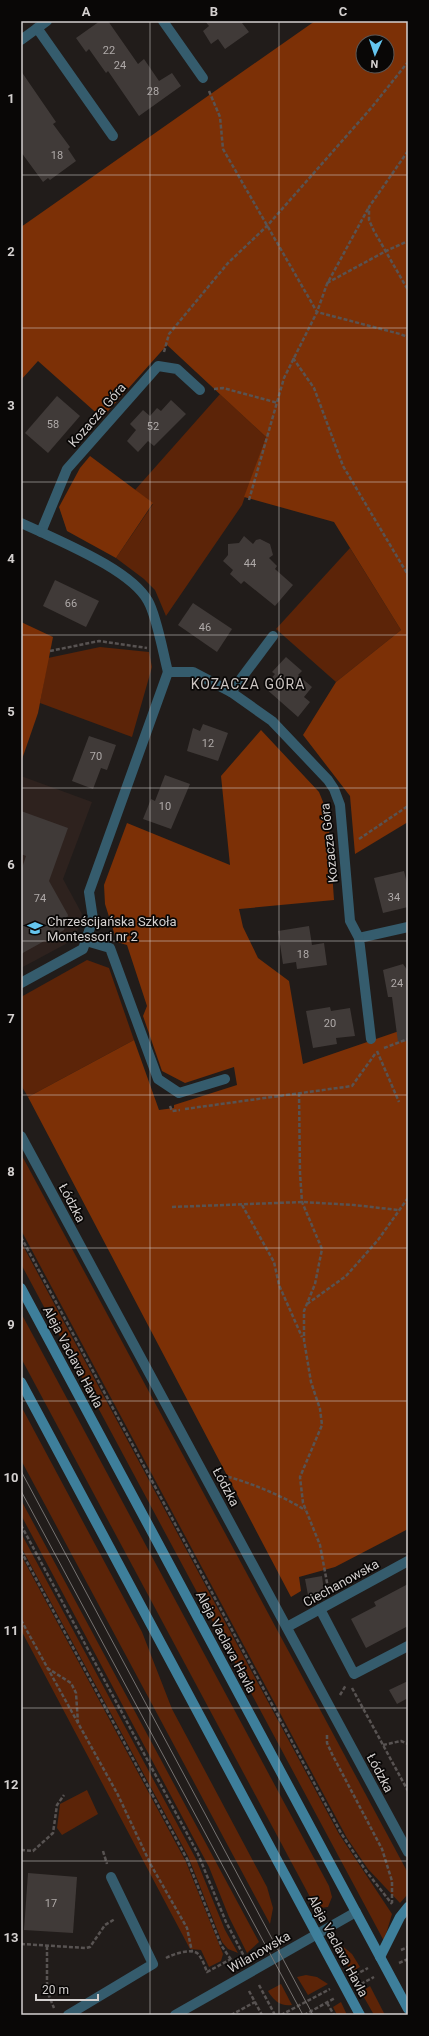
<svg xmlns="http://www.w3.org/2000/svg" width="429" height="2036" viewBox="0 0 429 2036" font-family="Roboto,sans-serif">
<rect width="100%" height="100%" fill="#211c1a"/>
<path fill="#2e221e" d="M21,776L92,802L63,879L82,914L75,939L21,968Z"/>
<g fill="#5c2408">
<path d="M220,394L266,437L242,505L166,616L155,590L144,579L116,558L153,504L135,490Z"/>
<path d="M350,548L401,630L336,682L276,629Z"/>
<path d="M100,647L149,652L152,667L132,737L40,703L48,658Z"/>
<path d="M87,960L109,968L134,1040L28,1097L21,1085V997Z"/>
<path d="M21,1154L408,1873V1894L400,1903L368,1869L347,1838L21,1230Z"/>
<path d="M21,1242L339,1834L392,1914L384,1941L21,1264Z"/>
<path d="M21,1313L329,1886L332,1897L328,1907L320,1908L310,1897L21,1358Z"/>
<path d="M21,1406L142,1632L172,1709L267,1887L273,1908L270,1924L21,1460Z"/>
<path d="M21,1500L259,1942L247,1953L229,1917L209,1867L21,1515Z"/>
<path d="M21,1533L196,1859L225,1930L238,1953L228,1949L222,1942L188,1856L21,1547Z"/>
<path d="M21,1555L186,1862L223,1954L221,1961L209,1967L201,1950L190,1949L21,1630Z"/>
<path d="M87,1790L98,1814L62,1835L57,1828L60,1804Z"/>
<path d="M340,1944L352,1954L360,1967L351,1972L338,1948Z"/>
<path d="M306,1975L317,1977L328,1984L308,1995L297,1977Z"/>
<path d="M281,1984L292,2005C281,2007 273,2000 268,1991Z"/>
<path d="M370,1986L385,2015H374L361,1992Z"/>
<path d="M341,2002L347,2015H337L333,2007Z"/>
</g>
<g fill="#7c3006" fill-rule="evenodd">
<path d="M315,21H408V822L355,854L350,796L303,735L336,682L401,630L334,522L244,497L266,437L167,345L102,418L38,361L21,380V227ZM363,42H387V66H363Z"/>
<path d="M90,456L153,503L116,558L67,531L59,507L80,468Z"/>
<path d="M21,622L53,637L38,713L21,762Z"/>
<path d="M261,730L319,792L328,814L334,900L239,909L243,927L258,958L289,981L303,1064L408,1028V1529L335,1567L299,1577L301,1591L291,1597L28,1097L134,1040L159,1110L174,1108V1105L237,1085L234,1067L185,1083L162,1071L143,1016L147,1006L127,945L117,942L105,904L104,885L127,823L230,865L221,776Z"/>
</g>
<g fill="#403a38">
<path d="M100,21H108L138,64L144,59L159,81L172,73L181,86L139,116L108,71L106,73L89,49L86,52L76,38Z"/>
<path d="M205,21H245L242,23L249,32L225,49L218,39L211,44L203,31L209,26Z"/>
<path d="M21,71L56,122L53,124L70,147L68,149L76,161L50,180L48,178L43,182L21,152Z"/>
<path d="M57,396L80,416L48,453L25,433Z"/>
<path d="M171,400L186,414L154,446L148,441L138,452L127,441L136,430L130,424L143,410L150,416L157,408L161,411Z"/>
<path d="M244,536L253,544L256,540L260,539L270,544L273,555L269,558L277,566L275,569L293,585L275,606L244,581L241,584L230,574L233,570L223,561L228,555V544L239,543Z"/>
<path d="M55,580L99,601L86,627L43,606Z"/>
<path d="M193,603L232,629L217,652L178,625Z"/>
<path d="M286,657L302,671L298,675L312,687L304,697L310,702L298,717L264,687L275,674L272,672Z"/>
<path d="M203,724L228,733L218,761L187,751L193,728L200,731Z"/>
<path d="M89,736L116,745L107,770L101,768L93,789L72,781Z"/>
<path d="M165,775L190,784L171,829L143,819L151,799L155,801Z"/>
<path d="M21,811L68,828L49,881L68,915L64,930L21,954V871L26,856L21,854Z"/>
<path d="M404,871L408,887V907L383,913L374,878Z"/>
<path d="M309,926L312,945L324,943L327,965L297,969L296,962L283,964L278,931Z"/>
<path d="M403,964L408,971V1041L398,1042L392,997H388L383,970Z"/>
<path d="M330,1007L331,1011L350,1008L355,1036L336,1038L337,1044L313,1048L306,1011Z"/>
<path d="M322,1576L324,1592L308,1595L305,1579Z"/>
<path d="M408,1584V1626L366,1648L351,1619L376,1606L374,1602Z"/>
<path d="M408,1681V1698L397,1704L389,1690Z"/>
<path d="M28,1873L77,1877L73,1933L24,1930Z"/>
</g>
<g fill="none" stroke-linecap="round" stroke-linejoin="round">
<g stroke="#585352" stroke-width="2.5" stroke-dasharray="4 2" stroke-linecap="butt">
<path d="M209,91L220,117L223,149L317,312L400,334L408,337"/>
<path d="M408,151L369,207V220L374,231L408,290"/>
<path d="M327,283L386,251L408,241"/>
<path d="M164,352L169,334L228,263L267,226L372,107L408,62"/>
<path d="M293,358L314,388L343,466L408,575"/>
<path d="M214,389L223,388L278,403"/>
<path d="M249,500L284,378L317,312L327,284L369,207"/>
<path d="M50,651L99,641L147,648"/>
<path d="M359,839L408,806"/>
<path d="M384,1048L408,1039"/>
<path d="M377,1051L399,1102"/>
<path d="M299,1093L300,1173L302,1202L322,1249L315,1284L304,1311V1340L311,1382L320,1409L322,1425L300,1477L303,1503L320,1545L328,1588"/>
<path d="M170,1106L172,1111L180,1110"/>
<path d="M185,1109L352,1086L375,1054"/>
<path d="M242,1205L274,1262L279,1285L302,1337"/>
<path d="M172,1207L302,1202L354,1205L398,1210"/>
<path d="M21,1237L341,1833L366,1871L392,1904"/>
<path d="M307,1304L346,1276L378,1240L408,1198"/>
<path d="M222,1475C251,1483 279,1494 305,1510"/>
<path d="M21,1525L198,1854L226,1922L245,1958"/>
<path d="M21,1551L187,1859L221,1945L234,1964"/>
<path d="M21,1620L78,1723"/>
<path d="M47,1668L71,1683L76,1693L78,1723L117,1793L151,1865L187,1928L192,1952"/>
<path d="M352,1688L408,1791"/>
<path d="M340,1695L346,1685"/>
<path d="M327,1735V1743L332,1754L382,1849L392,1881V1903"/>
<path d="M383,1745L401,1741L408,1744"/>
<path d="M21,1850L33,1851L53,1833L57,1805L64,1795"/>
<path d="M103,1851L107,1864"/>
<path d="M21,1944L86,1948L90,1947L105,1925L115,1919"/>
<path d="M47,1946V1991L54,2008"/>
<path d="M401,1950L408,1947"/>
<path d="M166,1958C173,1954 194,1947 199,1955C203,1960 205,1967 207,1972L231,1959"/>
<path d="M399,1963L408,1959"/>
<path d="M355,1975L368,1968"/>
<path d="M361,1984L374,1977"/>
<path d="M259,1985L275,2015"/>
<path d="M249,1991L262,2015"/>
<path d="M327,2003L334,2015"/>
<path d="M231,2015L255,2002"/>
<path d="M281,2015L330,1989"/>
<path d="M304,2015L335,1998"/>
</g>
<g stroke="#355c6d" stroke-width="10">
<path d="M163,21L203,78"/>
<path d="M37,28L113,136"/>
<path d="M21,523L41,532L67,469L158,366L177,369L200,390"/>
<path d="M231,692L273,636"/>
<path d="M86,941L110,948L158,1079L179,1093L225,1079"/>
<path d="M371,1039L359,938L408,927"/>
</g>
<g stroke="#355c6d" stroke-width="10">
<path d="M21,40L47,21"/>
<path d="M41,532C71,546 132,572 148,601C157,617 163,653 168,672"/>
<path d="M21,983L83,949L93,919L89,892L168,672H193L231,692L272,721L328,780L334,789L340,805L350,921L359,938"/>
<path d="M21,1136L408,1852"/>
<path d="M320,1609L354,1674L408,1646"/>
<path d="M287,1627L408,1561"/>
<path d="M68,2015L153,1964L111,1877"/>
</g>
<path stroke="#355c6d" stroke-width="10" d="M175,2015L356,1912"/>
<g stroke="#3e7f9b" stroke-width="10">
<path d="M21,1288L408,2009"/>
<path d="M21,1382L360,2015"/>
<path d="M380,1957L400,1917L408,1907"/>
</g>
<g stroke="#767270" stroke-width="1">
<path d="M21,1471L313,2015"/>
<path d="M21,1491L303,2015"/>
</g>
</g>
<path fill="none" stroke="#d4d0cf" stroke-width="1" stroke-opacity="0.55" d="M150,21V2015M279,21V2015M21,175H408M21,328H408M21,482H408M21,635H408M21,788H408M21,941H408M21,1095H408M21,1248H408M21,1401H408M21,1554H408M21,1708H408M21,1861H408"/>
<defs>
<g id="school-bare" transform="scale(1.2)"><path d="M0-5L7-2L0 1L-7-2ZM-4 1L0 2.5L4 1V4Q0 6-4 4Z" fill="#65c5ee" stroke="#090706" stroke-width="2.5" paint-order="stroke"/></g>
</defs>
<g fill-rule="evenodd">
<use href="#school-bare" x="35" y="928"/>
</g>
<g text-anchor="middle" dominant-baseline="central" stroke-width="3.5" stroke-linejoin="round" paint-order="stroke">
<g font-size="11" fill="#afaaa9">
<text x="109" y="50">22</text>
<text x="120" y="65">24</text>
<text x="153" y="91">28</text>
<text x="57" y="155">18</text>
<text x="53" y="424">58</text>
<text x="153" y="426">52</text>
<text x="250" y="563">44</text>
<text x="71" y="603">66</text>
<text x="205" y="627">46</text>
<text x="208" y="743">12</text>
<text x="96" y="756">70</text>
<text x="165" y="806">10</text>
<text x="394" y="897">34</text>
<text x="40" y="898">74</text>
<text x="303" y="954">18</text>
<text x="397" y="983">24</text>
<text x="330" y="1023">20</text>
<text x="51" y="1903">17</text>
</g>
<g font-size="13" fill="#d4d0cf" stroke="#090706">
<text transform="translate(97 415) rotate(-49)">Kozacza Góra</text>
<text transform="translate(329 843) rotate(-96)">Kozacza Góra</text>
<text transform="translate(72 1203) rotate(62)">Łódzka</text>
<text transform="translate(73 1357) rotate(62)">Aleja Vaclava Havla</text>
<text transform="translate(226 1487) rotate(62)">Łódzka</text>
<text transform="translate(341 1583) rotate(-29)">Ciechanowska</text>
<text transform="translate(226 1642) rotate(62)">Aleja Vaclava Havla</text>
<text transform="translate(380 1773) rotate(62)">Łódzka</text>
<text transform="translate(338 1946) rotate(62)">Aleja Vaclava Havla</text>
<text transform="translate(259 1952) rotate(-30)">Wilanowska</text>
</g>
<g font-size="13" fill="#d4d0cf" stroke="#090706" text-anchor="start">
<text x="47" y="921">Chrześcijańska Szkoła<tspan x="47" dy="15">Montessori nr 2</tspan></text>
</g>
<g font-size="14" letter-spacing="1" fill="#cbc4c1" stroke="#090706">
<text x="248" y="684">KOZACZA GÓRA</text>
</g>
</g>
<rect width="429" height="2036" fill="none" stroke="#090706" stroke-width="44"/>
<g transform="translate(375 54) rotate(183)"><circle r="19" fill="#090706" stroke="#5a5756"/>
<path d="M0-3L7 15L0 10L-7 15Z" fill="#65c5ee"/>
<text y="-6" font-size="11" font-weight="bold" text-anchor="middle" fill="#d4d0cf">N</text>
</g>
<path d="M36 1994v6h62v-6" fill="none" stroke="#d4d0cf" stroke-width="2"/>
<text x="42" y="1994" font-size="12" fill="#d4d0cf" stroke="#090706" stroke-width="3" paint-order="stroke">20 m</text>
<rect x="22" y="22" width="385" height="1992" fill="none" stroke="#d4d0cf" stroke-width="1.5"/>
<g font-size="13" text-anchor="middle" font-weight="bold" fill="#d4d0cf">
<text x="86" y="16">A</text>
<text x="214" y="16">B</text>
<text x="343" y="16">C</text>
<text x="11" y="103">1</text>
<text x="11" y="256">2</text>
<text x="11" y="410">3</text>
<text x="11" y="563">4</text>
<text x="11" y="716">5</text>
<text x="11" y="869">6</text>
<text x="11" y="1023">7</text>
<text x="11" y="1176">8</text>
<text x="11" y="1329">9</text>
<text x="11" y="1482">10</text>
<text x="11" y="1635">11</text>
<text x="11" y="1789">12</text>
<text x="11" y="1942">13</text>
</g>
</svg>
